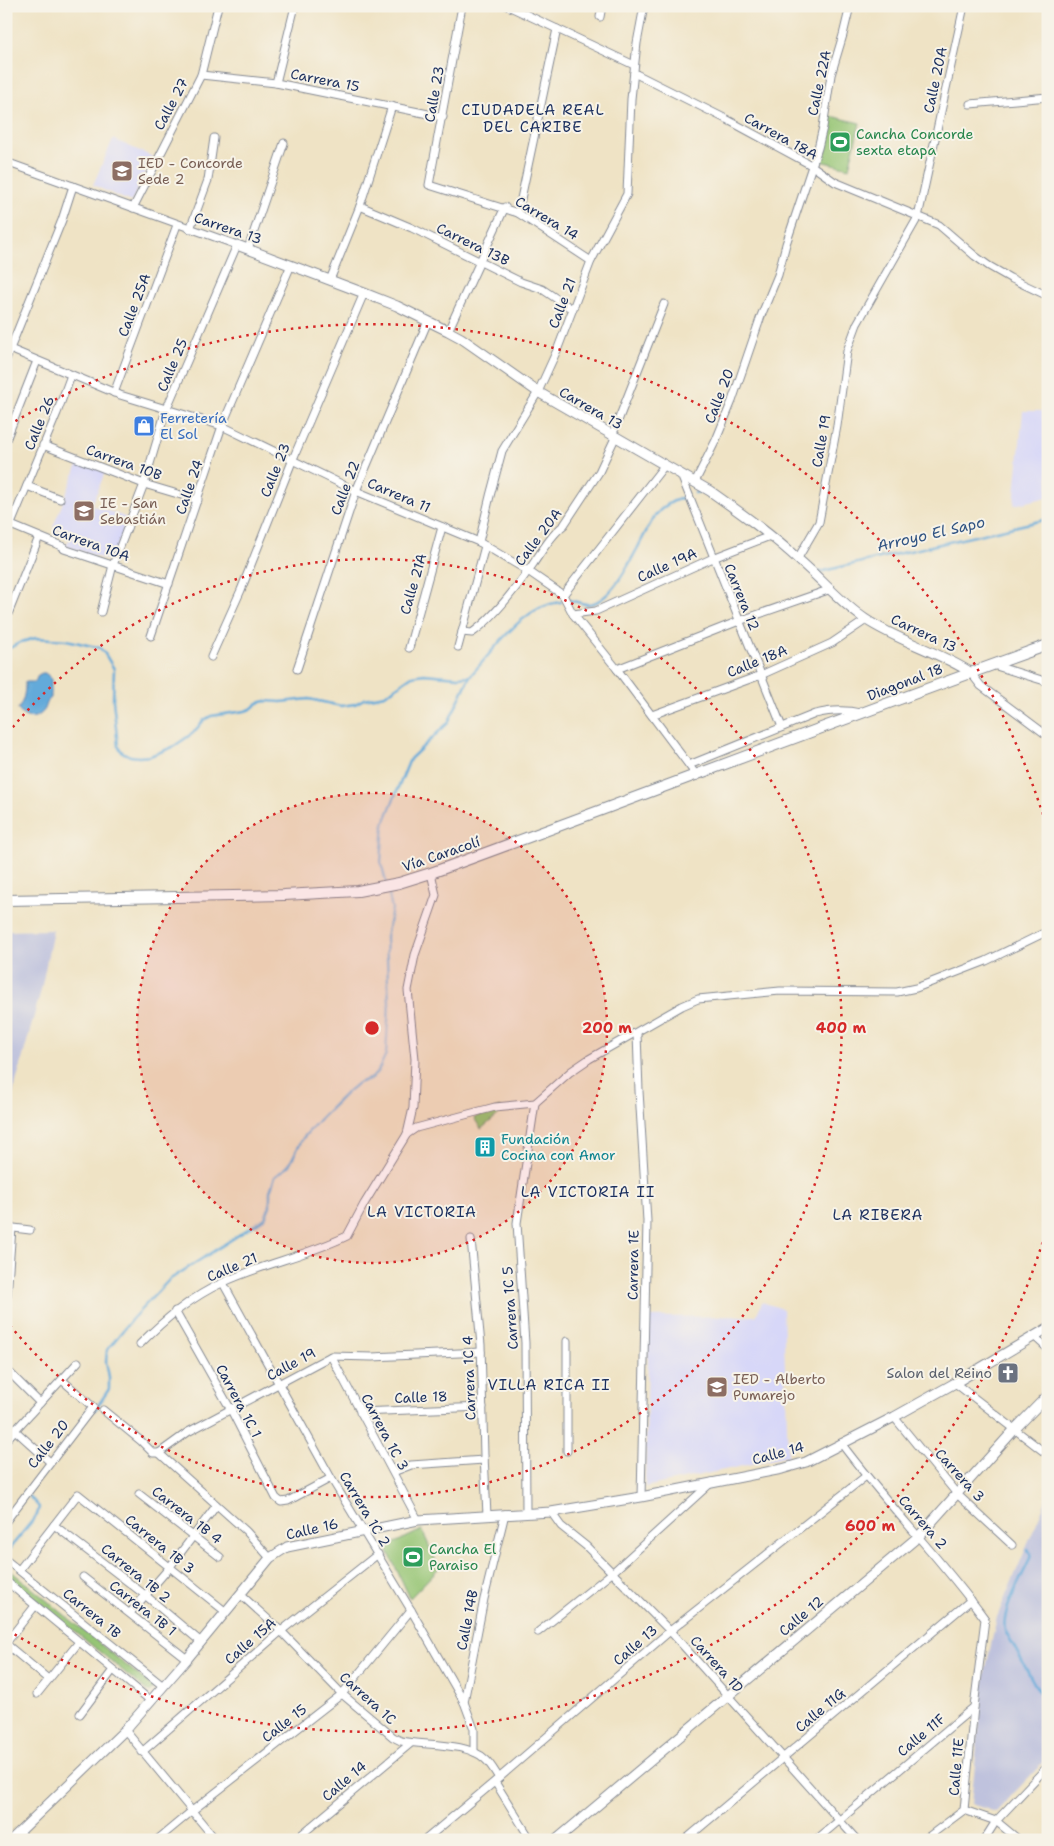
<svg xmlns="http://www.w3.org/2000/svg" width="1054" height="1846" viewBox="0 0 1054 1846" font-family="'Shantell Sans',sans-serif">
<rect width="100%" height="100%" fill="#f7f3e8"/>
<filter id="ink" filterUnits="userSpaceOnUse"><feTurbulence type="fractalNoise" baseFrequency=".02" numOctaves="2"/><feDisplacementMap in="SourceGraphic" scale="10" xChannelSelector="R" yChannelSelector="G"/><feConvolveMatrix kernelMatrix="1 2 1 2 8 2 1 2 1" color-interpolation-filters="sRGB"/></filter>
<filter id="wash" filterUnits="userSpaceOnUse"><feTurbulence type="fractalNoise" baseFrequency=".0096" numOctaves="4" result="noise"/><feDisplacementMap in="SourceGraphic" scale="20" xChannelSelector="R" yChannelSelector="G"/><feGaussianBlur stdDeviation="1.12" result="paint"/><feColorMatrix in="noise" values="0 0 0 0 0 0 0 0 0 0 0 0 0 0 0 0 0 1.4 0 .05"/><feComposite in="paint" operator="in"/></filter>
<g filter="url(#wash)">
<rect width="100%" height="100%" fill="#efe3c5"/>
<g fill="#d7d7f8">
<path d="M113,139L153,157L131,202L93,185Z"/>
<path d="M1023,411H1048V497L1014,505Z"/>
<path d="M79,462L105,472L92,505L127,518L112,562L66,546L72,535L53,527Z"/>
<path d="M762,1302L783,1309L788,1456L645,1487L649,1317L756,1316Z"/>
</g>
<g fill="#bfc2dd">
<path d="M53,930L41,990L6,1119V931Z"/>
<path d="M1048,1496V1757L996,1812L971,1804L984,1677L997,1617Z"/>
</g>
<g fill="#96c574" stroke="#587a69">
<path d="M831,116L860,123L849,168L820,161Z"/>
<path d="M500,1107L503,1111L481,1129L474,1118Z"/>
<path d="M422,1530L439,1568L410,1598L386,1547Z"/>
<path d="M6,1567L154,1688L150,1693L6,1575Z"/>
</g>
<path fill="#64aada" stroke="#406c9c" d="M42,673H45L51,678V698C47,701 47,704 45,709C38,720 24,721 18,709C24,700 25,693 25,682H35L38,675Z"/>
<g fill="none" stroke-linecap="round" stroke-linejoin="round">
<g stroke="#64aada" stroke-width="2.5">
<path d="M695,493L703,490"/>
<path d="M819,572L1048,519"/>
<path d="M569,600C575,601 582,604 588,604C617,603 640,538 655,516C662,506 672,501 684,497"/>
<path d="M6,650L21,642L36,638L67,640L100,648L105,654L114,669L113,700L118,746L122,752L130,756L139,757L150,756L173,747L193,733L204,720L211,716L245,711L251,709L258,703L266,701L281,702L309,699L341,706L355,704L364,699L385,695L412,676L424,674L458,677L470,676C495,650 521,606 561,602"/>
<path d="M386,882L381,862L384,823L410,759L448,723L470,676"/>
<path d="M95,1410L109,1389V1377L106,1362L107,1350L132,1319L169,1280L265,1218L270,1206V1191L275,1177L289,1165L303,1138L318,1121L346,1093L358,1083L372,1078L378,1071L386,1054L389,1003L386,937L392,909L387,887"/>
<path d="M1028,1550L1031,1554L1029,1561C1021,1579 1001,1612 1005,1630L1034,1683L1048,1705"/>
<path d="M6,1553L37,1515L39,1507L29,1496"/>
</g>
</g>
</g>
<g filter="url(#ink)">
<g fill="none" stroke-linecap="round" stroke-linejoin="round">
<g stroke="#858992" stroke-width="9">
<g id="minor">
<path d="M462,6L429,185L518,213L591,261"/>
<path d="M508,6L634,65"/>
<path d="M600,17L602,6"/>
<path d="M634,73L726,119L811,165L835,182L939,225L975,256L989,266L1010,278L1048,296"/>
<path d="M201,75L276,83L443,117"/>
<path d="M276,83L295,6"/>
<path d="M970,104L1048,97"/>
<path d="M6,162L237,245L166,410L144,484L113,565L101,612"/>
<path d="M360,206L412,228L521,282L542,289L572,309"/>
<path d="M133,208L201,75L218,6"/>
<path d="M518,213L557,29"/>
<path d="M190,229L208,180L214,138"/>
<path d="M248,249L284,143"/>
<path d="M330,280L360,206L392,106"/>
<path d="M448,331L505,207"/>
<path d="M10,349L120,395L222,426L356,491L479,542L528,571L563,595L573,614L617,669L697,776"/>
<path d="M6,359L62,220L73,186"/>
<path d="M114,393L177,225"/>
<path d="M612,436L664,304"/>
<path d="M6,440L37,361"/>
<path d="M43,445L144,484L198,500"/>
<path d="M681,475L782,727"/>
<path d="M695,482L716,440L732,401L761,316L778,275L786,244L818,148L823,127L831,75L843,35L850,6"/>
<path d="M27,486L60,499"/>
<path d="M6,523L64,547V549L169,584"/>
<path d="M6,536L57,413L71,375"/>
<path d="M479,542L490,496L502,451L538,392L558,348L591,261L627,194L631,99L637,43L644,6"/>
<path d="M798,558L819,522L837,426L847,351L857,324L918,217L964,6"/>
<path d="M563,595L664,466"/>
<path d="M573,614L596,611L713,558L770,536"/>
<path d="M6,619L39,537"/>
<path d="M462,632L472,633C495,617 517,587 533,564C542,551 551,535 564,525L599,472L615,438"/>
<path d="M151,636L222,426L291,265"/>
<path d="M458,647L485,546"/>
<path d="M409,648L442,527"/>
<path d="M211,657L241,590L293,459L364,293"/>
<path d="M993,665L1048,682"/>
<path d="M297,669L356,491L428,321"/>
<path d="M617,669L739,621L831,589"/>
<path d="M970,672L981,686L1048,736"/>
<path d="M652,715L761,675L832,643L866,620"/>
<path d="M689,765L815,714C831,710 844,709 860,713"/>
<path d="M637,1033L639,1091L647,1221L641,1497"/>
<path d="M407,1134L413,1108L415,1059L408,990L415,955L436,895L431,873"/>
<path d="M6,1227L30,1230"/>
<path d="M471,1239L481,1345L484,1456L487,1515"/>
<path d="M223,1283L331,1478L411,1610L464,1702L474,1729V1752"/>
<path d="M7,1296L12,1228"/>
<path d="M175,1311L231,1410L276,1498L281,1502L288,1501L331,1478"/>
<path d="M1034,1336L1048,1349"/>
<path d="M567,1341V1451"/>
<path d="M140,1344C165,1319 191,1297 224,1282C263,1264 308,1255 347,1236L364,1204L407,1134L416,1128L495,1107L535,1103L570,1072L589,1059L682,1006L698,999L780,991L897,992L916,988L986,961L1048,931"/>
<path d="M331,1356L418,1520"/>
<path d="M6,1369L40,1403"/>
<path d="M955,1383L1048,1455"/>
<path d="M103,1410L141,1441L153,1453H159L170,1463L246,1531L270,1558"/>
<path d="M360,1412L483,1407"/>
<path d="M894,1417L957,1494L1012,1545"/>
<path d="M6,1422L50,1462"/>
<path d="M6,1440L78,1362"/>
<path d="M159,1453L188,1432L331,1356L372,1357L481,1352"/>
<path d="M393,1472L411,1465L484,1460"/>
<path d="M139,1494L220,1557"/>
<path d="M551,1512L561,1526L586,1546L670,1631L857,1840"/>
<path d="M526,1513L525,1343L517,1223L535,1103"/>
<path d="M6,1521L93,1407L62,1380"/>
<path d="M54,1525L145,1595L201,1642"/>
<path d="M6,1560L163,1686"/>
<path d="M19,1570L78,1494L226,1612"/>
<path d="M83,1577L187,1659"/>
<path d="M6,1581L151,1701"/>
<path d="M240,1594L281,1631L342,1694L393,1737L401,1741C425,1746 467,1742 485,1759C491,1764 495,1772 499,1778"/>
<path d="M130,1613L169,1568L216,1506"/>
<path d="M538,1632L613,1572L712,1482"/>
<path d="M6,1643L35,1606"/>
<path d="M6,1644L48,1679"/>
<path d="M37,1694L79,1642"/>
<path d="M464,1702L484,1599L505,1514"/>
<path d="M80,1714L113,1670"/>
<path d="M125,1730L216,1840"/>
<path d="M142,1752L281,1631L378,1554"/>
<path d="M495,1782L531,1840"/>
<path d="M964,1810L996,1821L1019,1840"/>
<path d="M157,1840L192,1811L342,1694L411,1610"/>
<path d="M295,1840L411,1743"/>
<path d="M425,1840L499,1778L670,1631L866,1476"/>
<path d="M685,1840L971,1600"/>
<path d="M816,1840L974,1707L985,1619C940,1557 886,1504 841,1443"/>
<path d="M924,1840L964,1810L974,1707"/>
<path d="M984,1840L996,1821L1048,1766"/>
</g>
</g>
<g stroke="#858992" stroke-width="11">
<g id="tertiary">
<path d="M237,245L364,293L397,306L448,331L461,338L538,392L710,491C741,513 772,535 800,561C822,580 841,603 865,619C898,641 937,651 970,672"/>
<path d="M11,1840L125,1730L187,1659L270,1558L287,1547L418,1520L551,1512L641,1497L782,1469L806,1462L894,1417L955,1383L1048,1328"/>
<path d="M556,1840L919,1536L1015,1429L1048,1395"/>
</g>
</g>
<g stroke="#858992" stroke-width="12">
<path id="primary" d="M6,900L284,895L358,891L399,883L431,873C637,798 841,719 1048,645"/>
</g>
<use href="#minor" stroke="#fff" stroke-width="7"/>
<use href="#tertiary" stroke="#fff" stroke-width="9"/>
<use href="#primary" stroke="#fff" stroke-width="10"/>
</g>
</g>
<circle cx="372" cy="1028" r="235" fill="#d62828" fill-opacity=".12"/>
<g fill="none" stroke="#d62828" stroke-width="2.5" stroke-dasharray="2.5 5">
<circle cx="372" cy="1028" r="235"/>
<path d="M8 733A469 469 0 1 1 8 1323"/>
<path d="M1047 1228A704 704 0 0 1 9 1631M9 425A704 704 0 0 1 1047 828"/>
</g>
<defs>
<g id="stadium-square" transform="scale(1.125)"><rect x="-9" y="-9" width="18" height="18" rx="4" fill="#2e9e5b" stroke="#f7f3e8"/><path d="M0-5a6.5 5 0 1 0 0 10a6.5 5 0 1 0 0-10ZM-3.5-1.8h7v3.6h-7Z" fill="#fff"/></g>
<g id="school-square" transform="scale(1.125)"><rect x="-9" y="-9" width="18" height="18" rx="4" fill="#8d6e63" stroke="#f7f3e8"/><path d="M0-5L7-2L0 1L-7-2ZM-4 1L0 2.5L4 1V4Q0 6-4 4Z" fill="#fff"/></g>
<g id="shop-square" transform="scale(1.125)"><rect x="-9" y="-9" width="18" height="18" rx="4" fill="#3f7fe0" stroke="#f7f3e8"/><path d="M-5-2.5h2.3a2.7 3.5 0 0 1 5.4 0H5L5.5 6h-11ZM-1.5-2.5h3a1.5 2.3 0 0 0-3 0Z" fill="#fff"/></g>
<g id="building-square" transform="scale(1.125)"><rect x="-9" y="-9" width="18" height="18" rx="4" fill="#0f9aa8" stroke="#f7f3e8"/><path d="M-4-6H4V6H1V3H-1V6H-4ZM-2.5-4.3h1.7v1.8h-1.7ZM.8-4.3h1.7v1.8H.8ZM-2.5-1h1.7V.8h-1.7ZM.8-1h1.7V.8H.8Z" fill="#fff"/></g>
<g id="church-square" transform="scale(1.125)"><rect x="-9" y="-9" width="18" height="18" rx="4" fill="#6b7280" stroke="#f7f3e8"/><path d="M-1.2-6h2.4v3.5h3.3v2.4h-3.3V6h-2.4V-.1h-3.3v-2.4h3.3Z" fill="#fff"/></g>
</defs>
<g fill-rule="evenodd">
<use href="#stadium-square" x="840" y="142"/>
<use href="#school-square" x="122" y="171"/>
<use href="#shop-square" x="144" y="426"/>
<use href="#school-square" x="84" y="511"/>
<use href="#building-square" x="485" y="1147"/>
<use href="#church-square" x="1008" y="1373"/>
<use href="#school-square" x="717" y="1387"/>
<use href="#stadium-square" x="413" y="1557"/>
</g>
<g text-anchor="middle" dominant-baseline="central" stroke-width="4" stroke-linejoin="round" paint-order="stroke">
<g font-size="14" fill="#1b2f5e" stroke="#f7f3e8">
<text transform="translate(325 80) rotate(11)">Carrera 15</text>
<text transform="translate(935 80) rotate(-78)">Calle 20A</text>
<text transform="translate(819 83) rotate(-78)">Calle 22A</text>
<text transform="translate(434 94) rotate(-80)">Calle 23</text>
<text transform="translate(171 104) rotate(-62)">Calle 27</text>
<text transform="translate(781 136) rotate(29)">Carrera 18A</text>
<text transform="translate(547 218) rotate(31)">Carrera 14</text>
<text transform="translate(228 228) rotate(19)">Carrera 13</text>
<text transform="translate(473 244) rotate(26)">Carrera 13B</text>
<text transform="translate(562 303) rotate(-69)">Calle 21</text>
<text transform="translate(134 305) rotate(-69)">Calle 25A</text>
<text transform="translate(172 365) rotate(-67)">Calle 25</text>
<text transform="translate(719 396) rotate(-69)">Calle 20</text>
<text transform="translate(591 408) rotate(30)">Carrera 13</text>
<text transform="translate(39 423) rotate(-68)">Calle 26</text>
<text transform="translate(821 441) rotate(-80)">Calle 19</text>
<text transform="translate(124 462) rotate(20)">Carrera 10B</text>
<text transform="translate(275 470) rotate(-68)">Calle 23</text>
<text transform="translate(189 487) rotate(-71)">Calle 24</text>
<text transform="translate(345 488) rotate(-69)">Calle 22</text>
<text transform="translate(399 495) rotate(23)">Carrera 11</text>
<text transform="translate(538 537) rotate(-53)">Calle 20A</text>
<text transform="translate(91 543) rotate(20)">Carrera 10A</text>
<text transform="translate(667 565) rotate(-24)">Calle 19A</text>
<text transform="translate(413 584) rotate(-74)">Calle 21A</text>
<text transform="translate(742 597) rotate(68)">Carrera 12</text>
<text transform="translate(924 633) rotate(25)">Carrera 13</text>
<text transform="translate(757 661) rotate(-22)">Calle 18A</text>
<text transform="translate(905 682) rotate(-21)">Diagonal 18</text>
<text transform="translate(441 854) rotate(-19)">Vía Caracolí</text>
<text transform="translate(633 1265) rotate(-89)">Carrera 1E</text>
<text transform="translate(232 1267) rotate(-23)">Calle 21</text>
<text transform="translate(510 1308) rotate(-94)">Carrera 1C 5</text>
<text transform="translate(291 1364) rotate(-28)">Calle 19</text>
<text transform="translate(469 1378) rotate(-92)">Carrera 1C 4</text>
<text transform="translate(421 1397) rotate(-2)">Calle 18</text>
<text transform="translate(239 1401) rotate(62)">Carrera 1C 1</text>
<text transform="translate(385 1432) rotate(62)">Carrera 1C 3</text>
<text transform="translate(48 1444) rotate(-52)">Calle 20</text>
<text transform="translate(778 1453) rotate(-15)">Calle 14</text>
<text transform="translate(960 1475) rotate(48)">Carrera 3</text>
<text transform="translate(365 1509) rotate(59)">Carrera 1C 2</text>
<text transform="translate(187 1515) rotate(38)">Carrera 1B 4</text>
<text transform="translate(923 1522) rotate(49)">Carrera 2</text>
<text transform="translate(312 1529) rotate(-13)">Calle 16</text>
<text transform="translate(160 1544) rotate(39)">Carrera 1B 3</text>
<text transform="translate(136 1573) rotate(39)">Carrera 1B 2</text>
<text transform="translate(143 1608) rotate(38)">Carrera 1B 1</text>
<text transform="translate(92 1613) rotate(39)">Carrera 1B</text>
<text transform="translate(801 1616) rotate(-40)">Calle 12</text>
<text transform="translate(467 1620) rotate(-79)">Calle 14B</text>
<text transform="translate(250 1641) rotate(-41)">Calle 15A</text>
<text transform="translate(635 1645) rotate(-41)">Calle 13</text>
<text transform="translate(717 1664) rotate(48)">Carrera 1D</text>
<text transform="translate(368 1698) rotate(42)">Carrera 1C</text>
<text transform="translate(820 1710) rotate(-40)">Calle 11G</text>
<text transform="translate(284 1723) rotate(-38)">Calle 15</text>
<text transform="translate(921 1735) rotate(-40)">Calle 11F</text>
<text transform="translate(956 1767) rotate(-85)">Calle 11E</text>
<text transform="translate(344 1781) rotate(-40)">Calle 14</text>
</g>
<g font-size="14" fill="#27864d" stroke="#f7f3e8" text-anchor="start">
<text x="856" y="134">Cancha Concorde<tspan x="856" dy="16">sexta etapa</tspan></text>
<text x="429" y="1549">Cancha El<tspan x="429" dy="16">Paraiso</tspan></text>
</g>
<g font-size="14" fill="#785e54" stroke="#f7f3e8" text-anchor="start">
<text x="138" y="163">IED - Concorde<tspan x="138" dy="16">Sede 2</tspan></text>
<text x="100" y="503">IE - San<tspan x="100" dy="16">Sebastián</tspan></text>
<text x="733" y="1379">IED - Alberto<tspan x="733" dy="16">Pumarejo</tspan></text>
</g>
<g font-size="14" fill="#366cbe" stroke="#f7f3e8" text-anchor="start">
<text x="160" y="418">Ferretería<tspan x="160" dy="16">El Sol</tspan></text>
</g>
<g font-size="14" fill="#0d838f" stroke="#f7f3e8" text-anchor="start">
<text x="501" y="1139">Fundación<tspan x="501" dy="16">Cocina con Amor</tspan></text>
</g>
<g font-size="14" fill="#5b616d" stroke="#f7f3e8" text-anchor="end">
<text x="992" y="1373">Salon del Reino</text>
</g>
<g font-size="15" letter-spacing="1" fill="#1b2f5e" stroke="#f7f3e8">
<text x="533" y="110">CIUDADELA REAL<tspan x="533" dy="17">DEL CARIBE</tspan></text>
<text x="588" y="1192">LA VICTORIA II</text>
<text x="422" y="1212">LA VICTORIA</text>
<text x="878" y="1215">LA RIBERA</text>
<text x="549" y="1385">VILLA RICA II</text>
</g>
<g font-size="15" font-style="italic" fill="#315483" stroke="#f7f3e8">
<text transform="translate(931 534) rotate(-13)">Arroyo El Sapo</text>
</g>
</g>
<circle cx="372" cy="1028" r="8" fill="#d62828" stroke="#f7f3e8" stroke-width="2.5"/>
<g font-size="15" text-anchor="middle" font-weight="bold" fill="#d62828" stroke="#f7f3e8" stroke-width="4" stroke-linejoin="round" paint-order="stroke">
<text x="607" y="1033">200 m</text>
<text x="841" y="1033">400 m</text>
<text x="870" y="1531">600 m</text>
</g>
<rect width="1054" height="1846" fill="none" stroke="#f7f3e8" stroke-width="25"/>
</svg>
